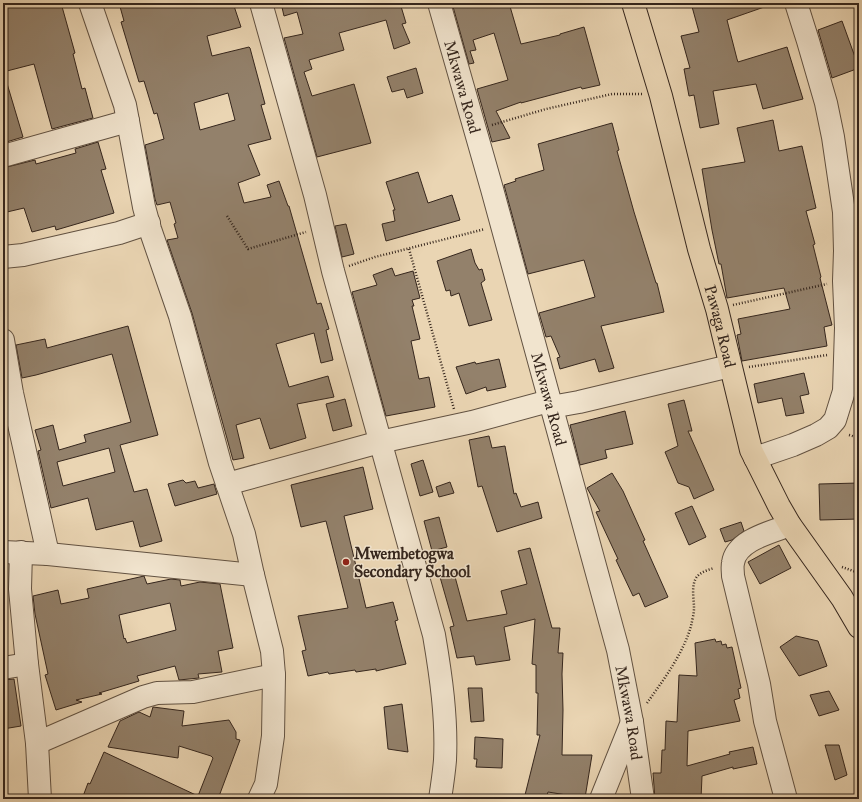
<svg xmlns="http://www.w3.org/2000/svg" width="862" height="802" viewBox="0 0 862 802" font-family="'IM FELL Great Primer',serif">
<rect width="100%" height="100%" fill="#ead5b3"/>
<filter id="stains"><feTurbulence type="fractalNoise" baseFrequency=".005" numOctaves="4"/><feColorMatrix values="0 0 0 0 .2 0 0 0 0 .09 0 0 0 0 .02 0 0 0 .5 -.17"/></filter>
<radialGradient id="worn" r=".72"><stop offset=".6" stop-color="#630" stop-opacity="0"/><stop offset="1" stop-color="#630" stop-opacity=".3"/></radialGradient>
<g fill="#93816b" stroke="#35261d" fill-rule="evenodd">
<path d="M3,3H61L75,53L73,54L82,89L85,88L93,118L52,129L34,64L3,72Z"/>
<path d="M119,3H233L241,27L207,36L212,56L249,47L250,48L265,104L261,105L271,139L248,145L260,175L238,183L244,203L271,197L267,185L279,181L288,206H289L317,304L321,303L329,329L326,330L333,360L321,363L314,333L276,344L289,387L328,376L334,397L297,404L306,438L270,449L260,418L236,425L244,458L233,460L192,313L167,240L178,238L174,224L176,223L170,202L157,205L155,199L145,145L164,139L157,113L154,114L144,81L139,82L121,22L124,21ZM228,93L235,120L200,130L194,103Z"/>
<path d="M281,3H400L406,23L402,24L410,43L394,49L386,20L339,33L344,50L309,60L312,69L304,72L312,96L354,84L371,143L317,157L284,38L303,34L297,12L284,16Z"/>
<path d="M452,3H509L521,44L560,35V34L584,27L600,85L582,89L581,87L521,103V102L496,111L510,138L492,142L477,89L508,80L494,33L473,40L476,50L470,51L474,63L469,64Z"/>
<path d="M691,3H769L770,5L727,20L737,59L738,62L787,47L803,99L763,109L756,84L713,91L719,124L700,128L694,95L689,96L684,69L690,68L681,36L699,32Z"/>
<path d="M842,21L859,68L832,78L818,30Z"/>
<path d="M416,68L423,93L407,98L404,89L392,92L387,77Z"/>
<path d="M3,80H6L23,137L3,143Z"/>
<path d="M773,120L779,151L802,146L816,208L806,211L815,244L813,245L821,277L820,278L832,325L824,327L827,346L742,361L737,335L741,334L738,319L790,309L784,288L727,298L721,264H719L712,230L702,169L745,162L737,128Z"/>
<path d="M612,123L619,150L617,151L634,212L656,283H657L664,312L601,326L614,368L599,372L595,359L560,369L557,358L560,357L551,336L546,337L539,313L595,297L584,260L528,274L504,185L516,181L515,179L544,170L538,144Z"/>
<path d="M98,142L106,169L101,170L114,213L56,230L55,226L32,232L24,208L7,212L3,198V168L35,160L36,164L76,153L75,149Z"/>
<path d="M418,172L428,203L452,195L460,220L386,241L382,224L395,221L393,210H395L386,182Z"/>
<path d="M346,224L354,254L342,257L335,226Z"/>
<path d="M471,249L475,263L479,270L482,269L485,280L481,283L492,320L469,326L459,293L451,296L450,290L446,291L437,261Z"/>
<path d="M392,268L395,276L413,271L420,298L412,300L414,306H412L420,339L411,341L419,379L429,377L435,407L386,416L352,292L377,285L373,275Z"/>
<path d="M128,326L158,435L120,445L134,492L147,489L162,541L140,547L133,521L96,530L88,498L51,508L38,451L41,450L35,430L53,425L59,450L86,442L84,435L131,422L112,354L36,375L22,378L16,345L45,339L47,348ZM109,448L115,472L63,486L57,462Z"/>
<path d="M499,359L506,387L487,391L486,387L466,394L456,367L475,362L476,364Z"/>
<path d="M804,373L809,394L800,396L804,413L786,416L782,398L758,403L754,384Z"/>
<path d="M345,399L352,426L333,431L326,404Z"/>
<path d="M684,400L692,431H688L714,490L694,499L689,487L678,483L665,452L678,446L668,404Z"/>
<path d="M625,411L633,444L605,450L607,458L580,465L570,425Z"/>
<path d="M489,436L492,448L505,446L514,494L516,493L521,507L538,502L542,518L497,532L482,486L478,487L469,440Z"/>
<path d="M423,460L433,492L420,496L411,464Z"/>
<path d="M363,467L373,509L344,516L366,608L393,602L398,620L395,621L406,664L376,671V669L356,672L355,670L329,674L328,672L308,676L302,651L306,650L298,616L348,608L326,521L301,527L291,485Z"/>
<path d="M612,473L623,491L645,540L643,541L668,597L645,607L639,593L633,596L616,560L618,559L596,512L600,511L587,488Z"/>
<path d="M183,480L186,483L195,481L198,488L214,484L217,494L175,506L168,484Z"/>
<path d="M450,482L454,493L439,497L436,487Z"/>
<path d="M859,483V519L820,520L819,484Z"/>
<path d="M692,506L706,537L689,545L675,513Z"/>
<path d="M439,517L447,547L432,551L424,521Z"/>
<path d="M741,522L744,531L732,540L725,542L720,529Z"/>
<path d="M779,545L791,568L760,584L748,562Z"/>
<path d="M530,548L552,628H560L558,653H563L562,674L563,710L562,755H592L585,798L548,792L546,799H524L540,735H537L538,693H536V665L532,664L535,619L504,627L510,660L476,665L474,656L457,658L450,627L454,626L440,577L454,573L467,621L507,614L501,591L527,584L518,551Z"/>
<path d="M144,576L147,584L171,579L180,580L181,586L200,582L220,584L233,648L218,651L222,672L198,674L199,678L179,680L175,666L137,676L139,681L99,693L102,694L76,700L82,702L56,710L45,675L48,674L35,614L33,596L58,590L61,604L89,598L87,589ZM170,603L176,630L127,643L125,638L124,639L119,615Z"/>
<path d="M796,636L818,641L827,666L799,676L780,647Z"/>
<path d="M715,639L716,642L721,641L722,645L726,644L727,648L732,647L741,688L738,689L740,698L734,700L740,721L688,731L687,766L730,754L729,752L753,747L757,764L733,769V767L702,776L701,799H655L653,773H661L662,750H665L666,721L677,722L679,675L697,676L695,643Z"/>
<path d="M14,679L21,726L3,729V680Z"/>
<path d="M468,688H482L484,721L471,722Z"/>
<path d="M829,691L839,710L819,716L810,695Z"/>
<path d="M402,704L408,752L388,749L384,707Z"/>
<path d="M153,707L184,711L182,726L229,720L236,732V739L240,740L218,799H82L88,783L90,784L104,752L198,796L213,758L211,756L179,746L178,758L108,747L120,721L139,712L150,717Z"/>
<path d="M475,737L503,739L502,768L476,767L477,759H474Z"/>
<path d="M825,745H839L847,775L835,780Z"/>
</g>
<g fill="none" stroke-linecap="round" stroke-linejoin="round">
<g stroke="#625242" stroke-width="24">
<g id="minor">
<path d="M90,3L125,105L144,207L150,229L180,316L220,463L244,534L253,575L272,651L274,675L273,736L266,784L259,799"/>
<path d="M261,3L315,195L333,271L434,635C441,676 447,718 445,760C444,773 442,786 440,799"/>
<path id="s1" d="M439,3L492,189L618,650L632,722L643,799"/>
<path d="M3,156L128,121"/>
<path d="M3,257L23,255L119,233L149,223"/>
<path d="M3,340L12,393L48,554"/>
<path d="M551,407L579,402L730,366"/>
<path d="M755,458L793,445L816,435L828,428L835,420L844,391L846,328L844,281L845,251L844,212L833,137L826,103L808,41L796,3"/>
<path d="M227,484L380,442L472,422L549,401"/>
<path d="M3,552L48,554L253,575"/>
<path d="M21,552L20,589L27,664L37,743L40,799"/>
<path d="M3,668L27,664"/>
<path d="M37,743L143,697L157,693L193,692L274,675"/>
<path d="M601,799L632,722"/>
<path d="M786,799L765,721L759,684L733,576C733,572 732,567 733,563C736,540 772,532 790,525"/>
</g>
</g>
<g stroke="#35261d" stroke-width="24">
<g id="major">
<path id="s2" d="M633,3L661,96L699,249L717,309L751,450L779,506L790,525L842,598L859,627"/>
</g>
</g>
<g stroke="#35261d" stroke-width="2.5" stroke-dasharray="1 2" stroke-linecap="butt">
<path d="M492,125L546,109L612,94H643"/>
<path d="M227,216L248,249L306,232"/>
<path d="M409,249L454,409"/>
<path d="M349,266L375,257L485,229"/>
<path d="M733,305L827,284"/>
<path d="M749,367L827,355"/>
<path d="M849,435L859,438"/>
<path d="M842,567L859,573"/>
<path d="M647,703C664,679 683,654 691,626C692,621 694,614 694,608C694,599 691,587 696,578C700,572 708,570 714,568"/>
</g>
<use href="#minor" stroke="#f1e4ce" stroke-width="22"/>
<use href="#major" stroke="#ead5b3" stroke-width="22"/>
</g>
<circle fill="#8f2418" stroke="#f1e4ce" stroke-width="1.5" cx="346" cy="562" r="4"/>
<g text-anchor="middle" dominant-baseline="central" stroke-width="3" stroke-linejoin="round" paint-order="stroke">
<g font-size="16" fill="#35261d" stroke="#f1e4ce">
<text stroke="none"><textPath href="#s1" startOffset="87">Mkwawa Road</textPath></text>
<text stroke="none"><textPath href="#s2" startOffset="335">Pawaga Road</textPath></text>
<text stroke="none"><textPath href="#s1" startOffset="411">Mkwawa Road</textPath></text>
<text stroke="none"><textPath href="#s1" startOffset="735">Mkwawa Road</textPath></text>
</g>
<g font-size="16" font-weight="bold" fill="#35261d" stroke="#f1e4ce" text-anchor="start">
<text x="354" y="553">Mwembetogwa<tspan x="354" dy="18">Secondary School</tspan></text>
</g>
</g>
<rect width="862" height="802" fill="none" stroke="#ead5b3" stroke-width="16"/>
<rect x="4" y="4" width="854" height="794" fill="none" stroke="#35261d" stroke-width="2"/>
<rect x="8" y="8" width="846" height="786" fill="none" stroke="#35261d"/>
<rect width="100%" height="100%" filter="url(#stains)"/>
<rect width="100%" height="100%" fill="url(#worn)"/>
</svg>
